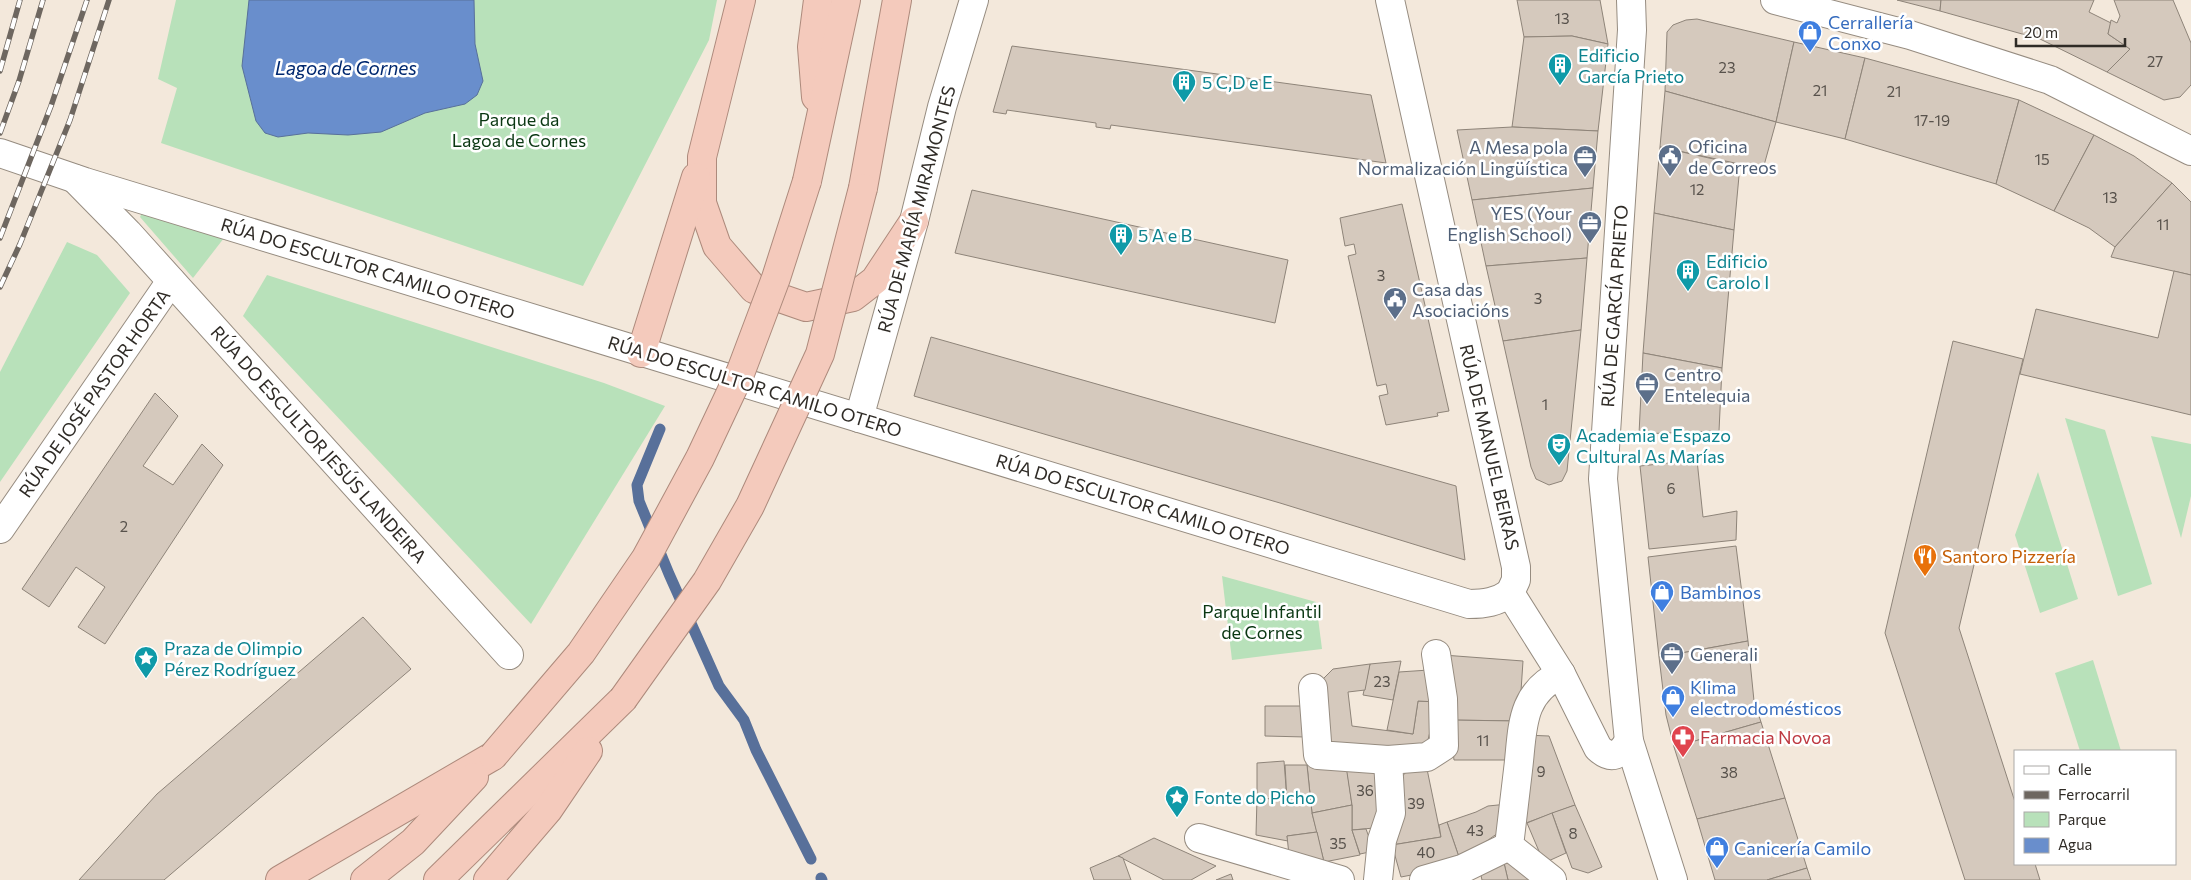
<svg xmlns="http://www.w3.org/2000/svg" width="2191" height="880" viewBox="0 0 2191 880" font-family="Commissioner,sans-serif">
<rect width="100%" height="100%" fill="#f3e8db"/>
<g fill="#b8e1ba">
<path d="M176,0H717L709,40L583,286L161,143L177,88L158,79Z"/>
<path d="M142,213L224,238L193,278L140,217Z"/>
<path d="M67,242L97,255L130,293L0,482V372Z"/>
<path d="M267,275L604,383L665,406L531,624L243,316Z"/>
<path d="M2065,418L2105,430L2152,584L2118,596Z"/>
<path d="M2151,436L2191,444V496L2181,538Z"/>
<path d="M2038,472L2078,599L2040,613L2015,535Z"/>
<path d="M1222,576L1316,602L1322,649L1232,660Z"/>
<path d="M2093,660L2121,751H2080L2055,673Z"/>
</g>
<path fill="#698ecc" stroke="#58709a" d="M249,0H474L475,44L483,81L477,95L465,104L425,113L381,132L348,135L308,133L278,137L265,133L256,121L242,66Z"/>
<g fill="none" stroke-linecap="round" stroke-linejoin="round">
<g stroke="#58709a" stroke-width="11">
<path d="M660,429L637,485L639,501L669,574L719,686L744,720L756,750L811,859"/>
<path d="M821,878L822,880"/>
</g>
</g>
<g fill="#d5c9bd" stroke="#8e8479">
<path d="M1517,0H1600L1608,44L1572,36L1524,37Z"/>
<path d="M1897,0H1941L1940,11Z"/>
<path d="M1941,0H2094L2089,12L2111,23L2108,34L2130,49L2107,72L2040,39L1940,11Z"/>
<path d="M2114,0H2173L2191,43V85L2180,97L2164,100L2107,72L2130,49L2108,34L2111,20L2117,23L2120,16Z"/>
<path d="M1697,19L1794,42L1776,122L1665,91L1667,32L1673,25L1686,20Z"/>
<path d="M1572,36L1608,44L1598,131L1512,127L1524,37Z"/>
<path d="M1794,42L1865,58L1845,139L1776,122Z"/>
<path d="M1012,46L1371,95L1386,163L1111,125L1110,129L1096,127V123L1007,110L1006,114L993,112Z"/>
<path d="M1865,58L2019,100L1996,184L1845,139Z"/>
<path d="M1665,91L1776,122L1763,169L1660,147Z"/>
<path d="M2019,100L2094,135L2054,211L1996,184Z"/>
<path d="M1512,127L1598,131L1593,188L1472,200L1457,130Z"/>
<path d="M2094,135L2134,156L2172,183L2115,247L2089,228L2054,211Z"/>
<path d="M1660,147L1740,165L1734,230L1654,213Z"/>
<path d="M2172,183L2191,202V275L2111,257L2115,247Z"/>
<path d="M1593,188L1587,258L1486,266L1472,200Z"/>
<path d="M972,190L1288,260L1275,323L955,253Z"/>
<path d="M1402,204L1449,411L1437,413L1438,416L1386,425L1379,396L1388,394L1386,384L1377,386L1348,256L1356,254L1354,244L1345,246L1340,218Z"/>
<path d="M1654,213L1734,230L1722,368L1643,353Z"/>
<path d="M1587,258L1581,330L1503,341L1486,266Z"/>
<path d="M2174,271L2191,275V415L2020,374L2036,309L2158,338Z"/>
<path d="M1581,330L1567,471L1562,481L1549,485L1536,479L1531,467L1503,341Z"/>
<path d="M931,337L1456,486L1465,560L1280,503L914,396Z"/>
<path d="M1953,341L2023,359L1959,628L2015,802V864H2035L2040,880H1965L1885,633Z"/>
<path d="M1643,353L1722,368L1719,431L1639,434Z"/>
<path d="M155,393L178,416L143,466L173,485L202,444L223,465L105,644L78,627L105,587L76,567L49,607L22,589Z"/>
<path d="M1697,460L1703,517L1737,511L1736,540L1649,549L1640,466Z"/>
<path d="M1736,546L1748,641L1659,657L1648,557Z"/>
<path d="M363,617L411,669L164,880H79L157,794Z"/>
<path d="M1748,641L1754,701L1761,722L1674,747L1666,715L1659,657Z"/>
<path d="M1443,655L1523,661L1519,721L1449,720Z"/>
<path d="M1401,661L1393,700L1363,695L1370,664Z"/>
<path d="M1370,664L1365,690L1348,692L1352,726L1413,734L1418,701L1437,702L1427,744L1408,757L1330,748L1322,680L1333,669Z"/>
<path d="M1429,670L1437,702L1418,701L1413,734L1387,730L1399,672Z"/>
<path d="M1265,706H1305L1306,737L1265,736Z"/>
<path d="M1449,720L1517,721L1511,760H1454Z"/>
<path d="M1761,722L1785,798L1697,819L1674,747Z"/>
<path d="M1524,735L1549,736L1575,805L1515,827Z"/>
<path d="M1284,761L1287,800L1257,798V763Z"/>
<path d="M1346,762L1352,805L1312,813L1307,765Z"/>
<path d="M1285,765H1307L1312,813L1317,832L1287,836L1288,841L1256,835L1257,798L1287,800Z"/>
<path d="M1379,765L1382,803L1374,828L1352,830V805L1346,766Z"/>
<path d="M1427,769L1441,837L1392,845L1400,779L1406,772Z"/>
<path d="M1785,798L1807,868L1767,880H1715L1697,819Z"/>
<path d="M1508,804L1498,833L1460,860L1447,822L1476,812L1488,806Z"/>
<path d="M1352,805V830L1360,855L1324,862L1312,813Z"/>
<path d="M1575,805L1602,867L1588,873L1572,868L1552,813Z"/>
<path d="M1552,813L1566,853L1544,863L1527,823Z"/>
<path d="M1447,822L1460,860L1427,872L1401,877L1392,845L1441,837L1439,825Z"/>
<path d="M1366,829L1374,851L1360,854L1352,830Z"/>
<path d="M1317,832L1324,862L1289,855L1287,836Z"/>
<path d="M1154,838L1216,866L1191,880H1164L1118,856Z"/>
<path d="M1118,856L1123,858L1131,880H1094L1090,868Z"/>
<path d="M1508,862L1537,880H1508L1504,863Z"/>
<path d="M1504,863L1508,880H1482L1480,871Z"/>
<path d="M1807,868L1811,880H1767Z"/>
<path d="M1231,874L1233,880H1216Z"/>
</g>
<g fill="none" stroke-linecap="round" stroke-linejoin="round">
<g stroke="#968c80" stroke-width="30">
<g id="minor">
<path d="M1390,0L1516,567V580L1510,593"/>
<path d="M1631,0L1632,30L1603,479L1629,741L1673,880"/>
<path d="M1775,0L1910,35L2050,80L2191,151"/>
<path d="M0,153L85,182L1469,604C1485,604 1497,602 1510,593"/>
<path d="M75,179L128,233L509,655"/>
<path d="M859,418L914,221L942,107L974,0"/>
<path d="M0,529L171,281"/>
<path d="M1510,593L1561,674L1598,748C1612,761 1620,755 1629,741"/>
<path d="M1313,688L1318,755L1388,760"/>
<path d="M1199,838L1340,880"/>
<path d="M1378,880L1382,840L1391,813L1388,760L1427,757L1444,746L1443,699L1436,654"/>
<path d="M1424,880L1462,869L1509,846"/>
<path d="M1552,880L1509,846C1512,821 1515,795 1518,770C1523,730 1519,694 1561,674"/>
</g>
</g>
<g stroke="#ad8a7c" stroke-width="30">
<g id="trunk">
<path d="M741,0L702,157V203L717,246L754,289L806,307L853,297L875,280L914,221"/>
<path d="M816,97L812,47L818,0"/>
<path d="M807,181L846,0"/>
<path d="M863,188L897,0"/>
<path d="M641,353L696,177"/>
<path d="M280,880L493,756"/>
<path d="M365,880L413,842L474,777"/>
<path d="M438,880L623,699"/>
<path d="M488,880L548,810L588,751"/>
</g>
</g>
<use href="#minor" stroke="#fff" stroke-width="28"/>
<use href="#trunk" stroke="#f4cabc" stroke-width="28"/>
<g stroke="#6e6760" stroke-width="5.5">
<g id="rail">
<path d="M0,71L20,0"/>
<path d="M0,133L19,81L43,0"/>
<path d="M0,238L51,106L87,0"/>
<path d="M0,287L20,244L70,120L109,0"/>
</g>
</g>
<use href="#rail" stroke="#fff" stroke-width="4" stroke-dasharray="11" stroke-linecap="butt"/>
<g stroke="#ad8a7c" stroke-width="30" stroke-linecap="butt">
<g id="trunk-bridge">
<path d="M623,699L707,581L750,506L820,354L863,188"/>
<path d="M493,756L581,653L646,558L700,458L741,371L776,278L807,181"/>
</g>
</g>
<use href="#trunk-bridge" stroke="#f4cabc" stroke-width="28"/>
</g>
<defs>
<g id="shop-pin" transform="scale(1.25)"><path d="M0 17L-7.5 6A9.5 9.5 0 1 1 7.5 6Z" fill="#3f7fe0" stroke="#fff"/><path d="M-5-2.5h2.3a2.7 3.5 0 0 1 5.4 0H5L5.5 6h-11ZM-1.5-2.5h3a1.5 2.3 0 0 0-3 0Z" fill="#fff"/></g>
<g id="building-pin" transform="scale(1.25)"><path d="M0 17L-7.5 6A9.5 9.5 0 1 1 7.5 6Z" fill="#0f9aa8" stroke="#fff"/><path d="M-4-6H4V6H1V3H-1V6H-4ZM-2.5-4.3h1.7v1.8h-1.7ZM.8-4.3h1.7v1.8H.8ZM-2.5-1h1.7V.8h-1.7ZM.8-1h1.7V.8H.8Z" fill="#fff"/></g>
<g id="civic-pin" transform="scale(1.25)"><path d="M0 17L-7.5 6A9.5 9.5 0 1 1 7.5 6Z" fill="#5c6f8a" stroke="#fff"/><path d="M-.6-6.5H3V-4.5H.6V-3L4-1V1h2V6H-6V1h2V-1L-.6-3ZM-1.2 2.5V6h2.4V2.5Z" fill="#fff"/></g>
<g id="office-pin" transform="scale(1.25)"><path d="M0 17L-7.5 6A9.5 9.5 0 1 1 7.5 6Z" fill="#5c6f8a" stroke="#fff"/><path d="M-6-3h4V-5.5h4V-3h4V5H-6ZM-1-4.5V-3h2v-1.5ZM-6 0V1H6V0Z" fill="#fff"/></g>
<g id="theatre-pin" transform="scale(1.25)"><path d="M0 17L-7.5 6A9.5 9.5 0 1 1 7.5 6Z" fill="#0f9aa8" stroke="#fff"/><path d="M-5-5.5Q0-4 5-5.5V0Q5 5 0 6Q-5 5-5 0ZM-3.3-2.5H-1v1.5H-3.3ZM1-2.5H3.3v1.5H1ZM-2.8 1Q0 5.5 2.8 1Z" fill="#fff"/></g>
<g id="restaurant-pin" transform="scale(1.25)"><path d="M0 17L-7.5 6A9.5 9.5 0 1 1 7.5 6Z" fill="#e8710a" stroke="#fff"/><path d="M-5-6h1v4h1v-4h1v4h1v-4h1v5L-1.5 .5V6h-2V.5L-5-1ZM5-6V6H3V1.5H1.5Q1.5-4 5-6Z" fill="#fff"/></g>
<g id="sight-pin" transform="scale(1.25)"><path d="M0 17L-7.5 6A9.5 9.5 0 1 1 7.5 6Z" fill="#0f9aa8" stroke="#fff"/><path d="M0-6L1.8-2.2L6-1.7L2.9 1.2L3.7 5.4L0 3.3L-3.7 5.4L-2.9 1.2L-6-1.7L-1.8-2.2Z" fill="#fff"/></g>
<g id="pharmacy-pin" transform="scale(1.25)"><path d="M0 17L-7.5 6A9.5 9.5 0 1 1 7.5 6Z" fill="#e0444e" stroke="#fff"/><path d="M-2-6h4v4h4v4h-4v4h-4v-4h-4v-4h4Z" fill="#fff"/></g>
</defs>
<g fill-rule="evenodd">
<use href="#shop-pin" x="1810" y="32"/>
<use href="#building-pin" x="1560" y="65"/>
<use href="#building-pin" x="1184" y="82"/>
<use href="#civic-pin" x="1670" y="156"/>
<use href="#office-pin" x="1585" y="157"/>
<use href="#office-pin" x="1590" y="223"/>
<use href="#building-pin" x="1121" y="235"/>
<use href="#building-pin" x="1688" y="271"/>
<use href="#civic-pin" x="1395" y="299"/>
<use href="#office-pin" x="1647" y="384"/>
<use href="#theatre-pin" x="1559" y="445"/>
<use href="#restaurant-pin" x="1925" y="556"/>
<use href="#shop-pin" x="1662" y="592"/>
<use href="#office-pin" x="1672" y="654"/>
<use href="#sight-pin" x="146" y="658"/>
<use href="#shop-pin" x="1673" y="697"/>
<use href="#pharmacy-pin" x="1683" y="737"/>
<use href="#sight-pin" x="1177" y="797"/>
<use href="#shop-pin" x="1717" y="848"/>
</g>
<g text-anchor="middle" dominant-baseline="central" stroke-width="5" stroke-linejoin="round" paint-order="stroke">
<g font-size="15" fill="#58524c">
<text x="1562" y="18">13</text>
<text x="2155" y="61">27</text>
<text x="1727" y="67">23</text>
<text x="1820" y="90">21</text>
<text x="1894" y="91">21</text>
<text x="1932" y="120">17-19</text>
<text x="2042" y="159">15</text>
<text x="1697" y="189">12</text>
<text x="2110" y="197">13</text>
<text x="2163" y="224">11</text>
<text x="1381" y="275">3</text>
<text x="1538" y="298">3</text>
<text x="1545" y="404">1</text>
<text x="1671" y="488">6</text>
<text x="124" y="526">2</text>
<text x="1382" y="681">23</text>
<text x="1483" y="740">11</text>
<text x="1541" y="771">9</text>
<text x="1729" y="772">38</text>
<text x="1365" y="790">36</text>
<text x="1416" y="803">39</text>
<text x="1475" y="830">43</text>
<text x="1573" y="833">8</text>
<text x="1338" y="843">35</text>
<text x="1426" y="852">40</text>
</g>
<g font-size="18" fill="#366cbe" stroke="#fff" text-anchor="start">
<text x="1828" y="22">Cerrallería<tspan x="1828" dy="21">Conxo</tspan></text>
<text x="1680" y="592">Bambinos</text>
<text x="1690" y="687">Klima<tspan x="1690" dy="21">electrodomésticos</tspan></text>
<text x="1734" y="848">Canicería Camilo</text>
</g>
<g font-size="18" fill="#0d838f" stroke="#fff" text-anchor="start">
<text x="1578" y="55">Edificio<tspan x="1578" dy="21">García Prieto</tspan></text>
<text x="1202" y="82">5 C,D e E</text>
<text x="1138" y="235">5 A e B</text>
<text x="1706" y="261">Edificio<tspan x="1706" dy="21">Carolo I</tspan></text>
<text x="1576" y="435">Academia e Espazo<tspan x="1576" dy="21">Cultural As Marías</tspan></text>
<text x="164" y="648">Praza de Olimpio<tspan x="164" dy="21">Pérez Rodríguez</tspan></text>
<text x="1194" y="797">Fonte do Picho</text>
</g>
<g font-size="18" fill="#0a3712" stroke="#fff">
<text x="519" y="119">Parque da<tspan x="519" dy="21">Lagoa de Cornes</tspan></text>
<text x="1262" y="611">Parque Infantil<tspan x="1262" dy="21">de Cornes</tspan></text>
</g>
<g font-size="18" fill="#4e5e75" stroke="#fff" text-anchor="start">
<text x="1688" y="146">Oficina<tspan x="1688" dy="21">de Correos</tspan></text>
<text x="1568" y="147" text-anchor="end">A Mesa pola<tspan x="1568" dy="21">Normalización Lingüística</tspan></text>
<text x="1572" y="213" text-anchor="end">YES (Your<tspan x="1572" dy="21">English School)</tspan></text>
<text x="1412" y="289">Casa das<tspan x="1412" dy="21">Asociacións</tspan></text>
<text x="1664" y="374">Centro<tspan x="1664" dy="21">Entelequia</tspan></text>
<text x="1690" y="654">Generali</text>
</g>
<g font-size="18" fill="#2f2b26" stroke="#fff">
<text transform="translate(916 209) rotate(-75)">RÚA DE MARÍA MIRAMONTES</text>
<text transform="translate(368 268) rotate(17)">RÚA DO ESCULTOR CAMILO OTERO</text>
<text transform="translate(1614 306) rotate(-86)">RÚA DE GARCÍA PRIETO</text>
<text transform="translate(755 386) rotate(17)">RÚA DO ESCULTOR CAMILO OTERO</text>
<text transform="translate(94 393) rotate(-55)">RÚA DE JOSÉ PASTOR HORTA</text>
<text transform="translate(319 444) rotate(48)">RÚA DO ESCULTOR JESÚS LANDEIRA</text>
<text transform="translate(1490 447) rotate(77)">RÚA DE MANUEL BEIRAS</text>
<text transform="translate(1143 504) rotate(17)">RÚA DO ESCULTOR CAMILO OTERO</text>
</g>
<g font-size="18" fill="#c56008" stroke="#fff" text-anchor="start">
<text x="1942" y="556">Santoro Pizzería</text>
</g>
<g font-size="18" fill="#be3a42" stroke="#fff" text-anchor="start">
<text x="1700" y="737">Farmacia Novoa</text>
</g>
<g font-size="19" font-style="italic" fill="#00286f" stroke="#fff">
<text x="346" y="67">Lagoa de Cornes</text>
</g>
</g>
<rect x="2014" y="750" width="162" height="115" fill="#ffffff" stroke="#acaaa8"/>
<rect x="2024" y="766" width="25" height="8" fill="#ffffff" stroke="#acaaa8"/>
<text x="2058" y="775" font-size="15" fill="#2f2b26">Calle</text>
<rect x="2024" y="791" width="25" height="8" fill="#6e6760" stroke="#acaaa8"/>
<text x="2058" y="800" font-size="15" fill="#2f2b26">Ferrocarril</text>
<rect x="2024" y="812" width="25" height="15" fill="#b8e1ba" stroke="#acaaa8"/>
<text x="2058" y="825" font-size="15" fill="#2f2b26">Parque</text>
<rect x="2024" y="838" width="25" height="15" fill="#698ecc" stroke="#acaaa8"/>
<text x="2058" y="850" font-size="15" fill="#2f2b26">Agua</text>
<path d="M2016 38v8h109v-8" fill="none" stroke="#2f2b26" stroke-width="2.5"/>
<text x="2024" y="38" font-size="15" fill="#2f2b26" stroke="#ffffff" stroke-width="4" paint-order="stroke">20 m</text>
</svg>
